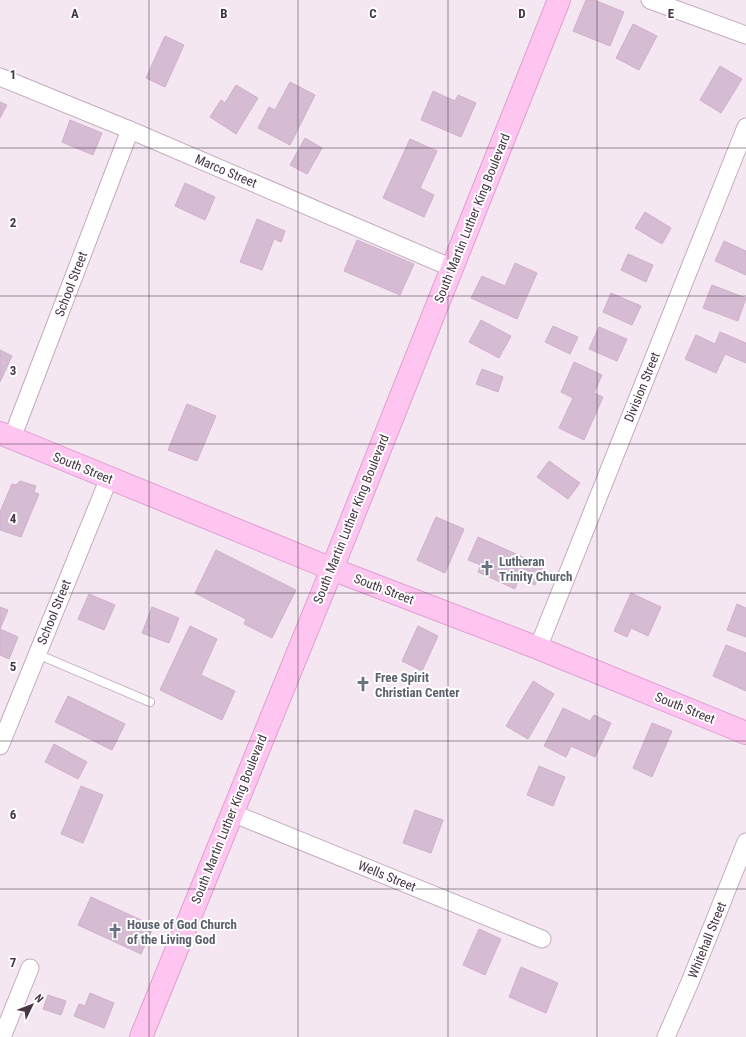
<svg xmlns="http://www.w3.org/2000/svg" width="746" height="1037" viewBox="0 0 746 1037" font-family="'Roboto Condensed',sans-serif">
<rect width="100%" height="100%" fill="#f4e7f1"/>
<g fill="#d5bcd3" stroke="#d0afcd">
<path d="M586,0H594L624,12L610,46L573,31Z"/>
<path d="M633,24L657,36L639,70L616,58Z"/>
<path d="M165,36L184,45L165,87L146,78Z"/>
<path d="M720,66L742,79L721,113L700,100Z"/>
<path d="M290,82L315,95L290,145L258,128L269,107L275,110Z"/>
<path d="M236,85L258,98L236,134L210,117L221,100L225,103Z"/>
<path d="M433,91L455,101L458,95L476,103L461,137L421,120Z"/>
<path d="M0,102L7,105L0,118Z"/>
<path d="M70,120L102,133L93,155L62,142Z"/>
<path d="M305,138L322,148L307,174L290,165Z"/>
<path d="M410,139L437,151L420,188L434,195L424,217L383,198Z"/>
<path d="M185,183L215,197L205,220L175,206Z"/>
<path d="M645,212L671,228L662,244L635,228Z"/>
<path d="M257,219L285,231L281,242L274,239L262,270L240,262Z"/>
<path d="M357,240L414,264L400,295L344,271Z"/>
<path d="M724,241L746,251V275L715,261Z"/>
<path d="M628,254L653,265L646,282L621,270Z"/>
<path d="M515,263L537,273L517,319L471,298L482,276L505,286Z"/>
<path d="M712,285L746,298L738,321L703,308Z"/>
<path d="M611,293L641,306L632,325L603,312Z"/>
<path d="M481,320L511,336L499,358L469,342Z"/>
<path d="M553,326L578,337L570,354L545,342Z"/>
<path d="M599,327L627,339L617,361L589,349Z"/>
<path d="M720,332L746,343V363L725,354L716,373L685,359L696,335L715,344Z"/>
<path d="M0,350L12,356L0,382Z"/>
<path d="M574,362L602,375L594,393L603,397L584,440L559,428L573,398L561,392Z"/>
<path d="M482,369L503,377L498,392L476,384Z"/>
<path d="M187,404L216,416L197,461L168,450Z"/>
<path d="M549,461L580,483L568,499L537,477Z"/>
<path d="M20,481L36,486L34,492L39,494L21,537L0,530V512L12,484L16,485Z"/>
<path d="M436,517L464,529L445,573L417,560Z"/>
<path d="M478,537L543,566L535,585L519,578L515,589L478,572L481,565L468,560Z"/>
<path d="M216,550L296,590L272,638L244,624L246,619L195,593Z"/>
<path d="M631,593L661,607L648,636L631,628L627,637L614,631Z"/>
<path d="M89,594L115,605L104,630L78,619Z"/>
<path d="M737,604L746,608V637L727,630Z"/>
<path d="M0,607L8,610L0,629Z"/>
<path d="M152,607L179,618L169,643L142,633Z"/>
<path d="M190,626L217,639L201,675L235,691L222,720L160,690Z"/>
<path d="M418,626L438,636L422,671L402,661Z"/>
<path d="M0,629L18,637L9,659L0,655Z"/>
<path d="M726,645L746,653V691L713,676Z"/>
<path d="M533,681L554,694L528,739L506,726Z"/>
<path d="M68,696L125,724L112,750L55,722Z"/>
<path d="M563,708L590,721L594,715L611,723L595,757L571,746L566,757L544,746Z"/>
<path d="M652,723L672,731L652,777L633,768Z"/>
<path d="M54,744L87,762L78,779L45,762Z"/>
<path d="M539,766L565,777L553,806L527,795Z"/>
<path d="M81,786L103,795L83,843L61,834Z"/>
<path d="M415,810L443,820L431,853L403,843Z"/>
<path d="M91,897L154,926L141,954L78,925Z"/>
<path d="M479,929L501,939L485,975L463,965Z"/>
<path d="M521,967L558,983L546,1013L509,997Z"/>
<path d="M90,993L114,1003L104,1028L74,1016L79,1004L85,1006Z"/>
<path d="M48,995L66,1001L61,1015L43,1009Z"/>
</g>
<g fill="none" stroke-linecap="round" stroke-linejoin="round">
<g stroke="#c2acbf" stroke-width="10">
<path id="lane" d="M37,654L150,702"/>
</g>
<g stroke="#c2acbf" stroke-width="19">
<g id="street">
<path d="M650,0L746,35"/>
<path d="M0,77L130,130L452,268"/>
<path d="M12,438L130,130"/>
<path d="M538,648L746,127"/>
<path d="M0,746L109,478"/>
<path d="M232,813L542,939"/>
<path d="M2,1037L30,968"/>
<path d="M666,1037L690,982L746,842"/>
</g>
</g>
<g stroke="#e09ed1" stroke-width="24">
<g id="secondary">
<path d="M0,433L332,569L538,648L746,733"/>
<path d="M141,1037L332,569L559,0"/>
</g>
</g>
<use href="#lane" stroke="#fff" stroke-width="8"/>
<use href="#street" stroke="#fff" stroke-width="17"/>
<use href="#secondary" stroke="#ffc5f1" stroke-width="22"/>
</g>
<path fill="none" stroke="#473645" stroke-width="1" stroke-opacity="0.55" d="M149,0V1037M298,0V1037M448,0V1037M597,0V1037M0,148H746M0,296H746M0,444H746M0,593H746M0,741H746M0,889H746"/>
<defs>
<g id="church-bare" transform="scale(1.2)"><path d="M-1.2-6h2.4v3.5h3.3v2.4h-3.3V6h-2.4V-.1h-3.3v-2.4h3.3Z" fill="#6b7280" stroke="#fff" stroke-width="2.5" paint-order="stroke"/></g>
</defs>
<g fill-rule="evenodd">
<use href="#church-bare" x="487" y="568"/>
<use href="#church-bare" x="363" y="684"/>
<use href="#church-bare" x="115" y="931"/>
</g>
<g text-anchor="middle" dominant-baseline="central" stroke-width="4" stroke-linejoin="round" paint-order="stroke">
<g font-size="13" fill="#473645" stroke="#fff">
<text transform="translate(226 171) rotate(23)">Marco Street</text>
<text transform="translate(472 218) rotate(-68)">South Martin Luther King Boulevard</text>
<text transform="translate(71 284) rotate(-69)">School Street</text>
<text transform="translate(642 387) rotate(-68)">Division Street</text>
<text transform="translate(83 468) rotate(22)">South Street</text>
<text transform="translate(351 519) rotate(-68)">South Martin Luther King Boulevard</text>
<text transform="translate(384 589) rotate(21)">South Street</text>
<text transform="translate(54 612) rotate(-68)">School Street</text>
<text transform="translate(685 708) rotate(22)">South Street</text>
<text transform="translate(229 819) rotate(-68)">South Martin Luther King Boulevard</text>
<text transform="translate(387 876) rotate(22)">Wells Street</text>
<text transform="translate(707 940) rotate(-68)">Whitehall Street</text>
</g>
<g font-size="13" font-weight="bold" fill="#5b616d" stroke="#fff" text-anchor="start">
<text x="499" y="561">Lutheran<tspan x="499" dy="15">Trinity Church</tspan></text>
<text x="375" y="677">Free Spirit<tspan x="375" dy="15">Christian Center</tspan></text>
<text x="127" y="924">House of God Church<tspan x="127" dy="15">of the Living God</tspan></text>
</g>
</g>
<g font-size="13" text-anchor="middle" font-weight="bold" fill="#473645" stroke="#fff" stroke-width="4" stroke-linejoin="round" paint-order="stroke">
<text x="75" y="18">A</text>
<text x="224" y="18">B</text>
<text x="373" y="18">C</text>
<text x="522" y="18">D</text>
<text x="671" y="18">E</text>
<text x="13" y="79">1</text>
<text x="13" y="227">2</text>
<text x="13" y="375">3</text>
<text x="13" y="523">4</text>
<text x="13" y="671">5</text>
<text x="13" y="819">6</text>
<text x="13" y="967">7</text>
</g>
<g transform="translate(32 1005) rotate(47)" stroke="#ffffff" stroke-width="3" paint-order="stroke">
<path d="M0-3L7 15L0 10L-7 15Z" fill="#473645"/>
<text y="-6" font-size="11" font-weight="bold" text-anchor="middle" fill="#473645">N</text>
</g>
</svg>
